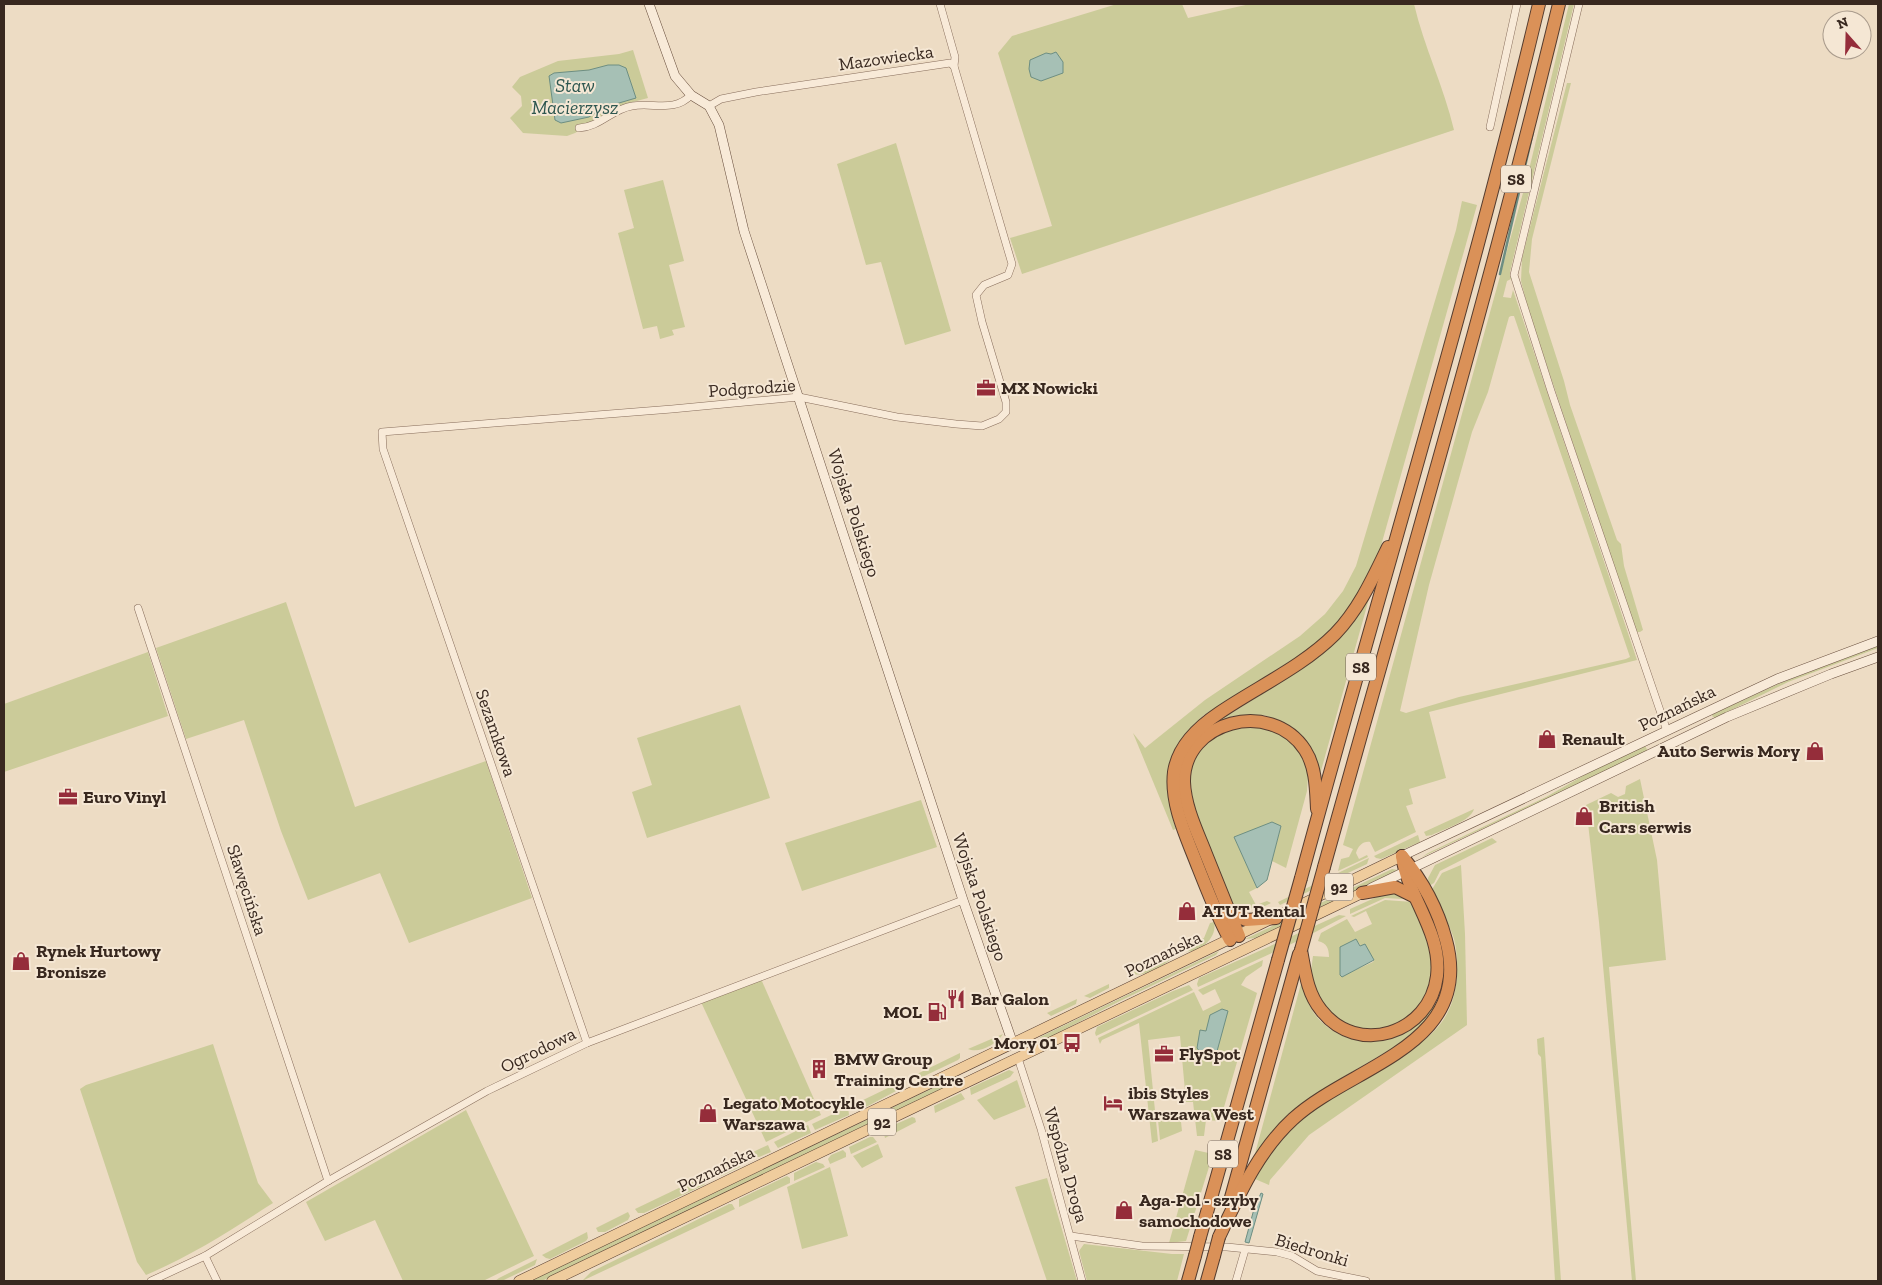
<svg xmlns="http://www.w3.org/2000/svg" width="1882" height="1285" viewBox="0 0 1882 1285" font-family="'Zilla Slab',serif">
<rect width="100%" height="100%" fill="#eddcc4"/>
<g fill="#cbcb99" fill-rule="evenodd">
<path d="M1117,4H1182L1188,18L1250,4H1414C1424,47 1444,87 1454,130L1022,274L1010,238L1052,226L998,53L1012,36Z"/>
<path d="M1569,4H1574L1510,272L1511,279L1507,281L1503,297L1511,298L1513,290L1637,660L1429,712L1446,778L1409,789L1413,804L1406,806L1416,832L1375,852L1370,842C1363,841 1358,846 1356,853L1359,859L1367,855L1368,857L1338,871L1341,859L1349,857L1353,849L1343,845L1526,182ZM1511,316H1514L1630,657L1626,659L1459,697L1406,713L1400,711L1429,585L1472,432L1488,392L1509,317Z"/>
<path d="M633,50L648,98L629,103L611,110L575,133L567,136L523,133L510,118L522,106L521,96L512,87L520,77L558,61L619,54Z"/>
<path d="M1567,83H1571L1532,239L1529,272L1564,381L1570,405L1617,540L1621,544L1624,566L1643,630L1640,632H1636L1528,309L1521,281L1522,258Z"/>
<path d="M896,143L951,331L905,345L881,262L866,265L837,164Z"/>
<path d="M663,180L684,261L669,265L685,327L672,330L674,335L660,339L657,326L643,329L618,233L634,228L624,190Z"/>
<path d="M1462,201L1477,205L1377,560L1368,580L1338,624L1308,650L1204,715C1166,749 1160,780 1176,829L1173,830L1133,733L1145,748L1205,700L1300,636L1325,614L1343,591L1356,566L1456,230Z"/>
<path d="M1370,595L1319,778L1295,731L1282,722L1264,715L1234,716L1216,723C1262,693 1317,663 1354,621C1360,614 1365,604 1370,595Z"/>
<path d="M286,602L355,807L486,761L532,898L409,943L380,873L308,900L281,831L244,720L186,739L156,648Z"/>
<path d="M1878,646V648L1788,682L1715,718L1712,716L1713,714L1783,682Z"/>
<path d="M148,652L168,716L4,772V704Z"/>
<path d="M740,705L770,798L647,838L632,792L652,785L637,738Z"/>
<path d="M1237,726L1272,729L1287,738L1298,750L1306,765L1308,776L1307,791L1286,868L1272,861L1281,826L1234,837L1257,888L1249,892L1256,905L1267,901L1271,903L1259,909L1238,907L1233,909C1226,889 1218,870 1210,851C1197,816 1175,769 1209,739C1216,733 1228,730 1237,726Z"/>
<path d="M1645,746L1648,751L1422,857L1428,853L1546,797L1588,773Z"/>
<path d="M1640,779L1657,860L1666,960L1609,967L1636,1281H1632L1599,922L1586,805L1611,793L1618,797L1625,794L1626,786Z"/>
<path d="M921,800L937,847L802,891L785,843Z"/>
<path d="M1474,809C1471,821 1444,829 1432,835L1426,836L1424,832Z"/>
<path d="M1418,835L1420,842L1381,859L1376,858L1374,856Z"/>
<path d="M1492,838L1497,842L1440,871L1434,883L1429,886L1428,878L1435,865Z"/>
<path d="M1369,858L1367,864L1280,905L1278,902Z"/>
<path d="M1461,865L1465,934L1467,1025L1309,1135L1270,1180L1269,1185L1255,1179C1268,1157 1281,1135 1301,1119C1327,1098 1357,1083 1385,1066C1424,1042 1455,1026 1457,973C1457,961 1457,947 1453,936C1448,921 1438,906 1431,891L1442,873Z"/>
<path d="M1392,869L1398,870L1257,938L1245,939Z"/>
<path d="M1388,892L1408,896L1402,899L1385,898L1350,914V909Z"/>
<path d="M1385,900L1413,902C1421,922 1435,945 1433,967C1430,1017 1376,1049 1335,1017C1325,1008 1315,996 1312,983C1310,975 1312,964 1313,956L1329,957C1329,949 1327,943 1318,941L1321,933L1347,919L1355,932L1372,924L1366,911L1354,917L1351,916ZM1356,940L1374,960L1373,962L1342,976Z"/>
<path d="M1339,915L1346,916L1300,940L1198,987L1197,984L1199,978Z"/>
<path d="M1214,922C1218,937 1200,954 1184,951L1183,948L1204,938L1210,923Z"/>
<path d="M1219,951L1216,955L1118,1002L1042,1041L1040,1037Z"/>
<path d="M1172,953V958C1164,966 1142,979 1131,973Z"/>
<path d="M1263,960L1262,966L1246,977L1241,985L1257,993L1220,1121L1206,1120L1204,1136H1197L1193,1102H1186L1180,1036L1148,1040L1158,1141L1152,1143L1139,1023L1102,1040L1100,1044L1098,1038L1194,992L1203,1011L1221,1002L1215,989L1203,995L1198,990Z"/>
<path d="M761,979L821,1115L766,1142L701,1002Z"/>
<path d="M1302,980C1305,990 1307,1002 1312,1010C1329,1038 1369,1050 1398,1035C1415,1027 1427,1014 1439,1000L1423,1026L1401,1043L1340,1079L1253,1161Z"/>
<path d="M1109,984V988L1090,998L1084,996Z"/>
<path d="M1189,985L1193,990L1096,1036L1095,1033L1097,1027L1173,991Z"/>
<path d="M1077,999L1076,1004L1051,1016L1047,1013Z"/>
<path d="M1003,1034C997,1044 979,1054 968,1049Z"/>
<path d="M1544,1037L1561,1281H1555L1541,1057L1538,1054L1537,1039Z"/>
<path d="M213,1044L258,1183L273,1203C231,1230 191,1256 146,1275L137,1262L80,1089L86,1085Z"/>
<path d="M960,1053V1058L958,1060L918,1079L917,1074Z"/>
<path d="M1009,1070L1014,1072L1010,1077L971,1095L970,1088Z"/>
<path d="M956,1077L959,1081L542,1281H530Z"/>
<path d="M1017,1080L1026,1107L994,1120L977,1100Z"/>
<path d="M892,1086H894L896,1091L868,1106L865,1107L860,1104L859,1102Z"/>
<path d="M961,1093L965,1099L935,1113L934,1106Z"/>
<path d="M848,1107L849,1115L815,1130L812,1124Z"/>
<path d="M466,1110L534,1256L483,1281H403L375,1220L325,1241L306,1202Z"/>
<path d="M1178,1112L1180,1113L1182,1131L1160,1140L1158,1120Z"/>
<path d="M912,1117L915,1118L916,1122L885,1138L884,1134L887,1128Z"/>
<path d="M808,1125L811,1133L778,1148L774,1142Z"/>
<path d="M870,1137H873L877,1142L851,1154L849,1147Z"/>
<path d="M878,1144L883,1157L862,1168L853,1156Z"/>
<path d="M768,1145L771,1152L759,1157H755L753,1152Z"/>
<path d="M843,1150L846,1153V1157L830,1164L828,1159L831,1155Z"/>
<path d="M1195,1150L1213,1154L1186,1241L1169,1243Z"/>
<path d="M740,1158L742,1162L740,1167L721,1176L714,1171Z"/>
<path d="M816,1162L823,1164L825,1167L794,1181V1173Z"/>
<path d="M830,1167L848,1236L802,1249L787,1187Z"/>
<path d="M706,1175L707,1180L704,1185L644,1213H638L635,1209Z"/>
<path d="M787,1176L790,1178V1183L739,1207V1199Z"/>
<path d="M1047,1178L1077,1281H1047L1015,1187Z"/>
<path d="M729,1204H732L735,1209L582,1281L591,1272Z"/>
<path d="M628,1212L630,1216L628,1220L605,1232H598L596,1228Z"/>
<path d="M587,1232L588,1238L586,1241L550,1259L546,1258L542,1255Z"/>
<path d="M1084,1244L1172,1254H1184L1177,1281H1087L1079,1251Z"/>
<path d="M537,1259L535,1265L502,1281H495L499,1278Z"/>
</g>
<g fill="#a6c0b5" stroke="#6d8e82">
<path d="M1056,52L1063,62V73L1041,81L1031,77L1029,69L1030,60L1046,53L1051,54Z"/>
<path d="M608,65H619L626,68L636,98L602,108L589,117L561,123L555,120L549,76L554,73L589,70Z"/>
<path d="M1272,822L1281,826L1267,880L1257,888L1234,837Z"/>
<path d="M1356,939L1360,946L1365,944L1374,960L1342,977L1340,975V947Z"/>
<path d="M1222,1009L1228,1011L1216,1055L1200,1052L1197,1048L1200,1030L1206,1031L1210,1015Z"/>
<path d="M1261,1193L1263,1194L1249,1243L1245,1242L1254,1209Z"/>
</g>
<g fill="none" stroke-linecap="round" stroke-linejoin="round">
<path stroke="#6d8e82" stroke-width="2.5" d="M1500,274L1533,132"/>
<g stroke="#876d5b" stroke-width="8">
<g id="street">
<path d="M940,4L955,57L954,66"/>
<path d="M1579,4L1514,275L1551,391L1667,731"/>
<path d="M1490,127L1517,4"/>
<path d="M579,128C600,127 612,109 632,106C653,102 674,113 691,95"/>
<path d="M138,608L328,1181"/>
<path d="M587,1043L383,449L382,432L672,409L799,397L897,417L956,424L982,426L999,419L1006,412V402L982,322L976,295L984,285L1008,275L1012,264L954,66L950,63L756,92L721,99L709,106"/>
<path d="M1018,1058L1041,1129L1082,1281"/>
<path d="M1071,1236L1142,1246L1227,1247L1277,1252L1292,1256L1317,1271L1366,1281"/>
<path d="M205,1256L217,1281"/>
<path d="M151,1281L205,1256L328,1181L487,1091L587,1043L963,900"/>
<path d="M1236,1281L1245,1250"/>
</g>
</g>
<g stroke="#694f3e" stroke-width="10">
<g id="secondary">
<path d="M649,4L675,76L691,95L709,106L719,125L744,231L963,900L1013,1044"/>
<path d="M1402,856L1732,700L1777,679L1878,641"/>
<path d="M1371,888L1727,717L1831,674L1878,657"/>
</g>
</g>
<g stroke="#553c2f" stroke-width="11">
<g id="primary">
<path d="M519,1281L1402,856"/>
<path d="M552,1281L1362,893"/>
</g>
</g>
<g stroke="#553c2f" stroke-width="14">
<g id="highway">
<path d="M1324,867C1404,580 1489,294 1559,4"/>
<path d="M1301,878C1380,587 1469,298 1539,4"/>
<path d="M1362,893L1395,887L1415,897"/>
<path d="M1229,913L1246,920L1276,918"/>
<path d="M1239,936C1228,909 1217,882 1206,854C1197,831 1185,807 1184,782C1183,721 1271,698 1305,750C1316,767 1316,789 1317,809"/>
<path d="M1230,940C1217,916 1208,892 1198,867C1187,838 1170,804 1174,772C1178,746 1198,727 1219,713C1257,687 1302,667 1335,634C1359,609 1373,578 1388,547"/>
<path d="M1301,950C1305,971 1307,993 1321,1010C1357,1057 1430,1034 1437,976C1442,932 1408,898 1402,856"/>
<path d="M1230,1201L1299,954"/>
<path d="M1200,1237L1278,960"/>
<path d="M1219,1237C1239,1195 1258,1151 1293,1119C1352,1065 1475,1046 1446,940C1438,910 1422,880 1402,856"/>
<path d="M1188,1281L1195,1256"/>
<path d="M1207,1281L1214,1256"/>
</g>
</g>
<use href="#street" stroke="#f8ead8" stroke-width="7"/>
<use href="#secondary" stroke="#f8ead8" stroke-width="9"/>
<use href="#primary" stroke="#efcc9d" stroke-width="10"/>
<use href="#highway" stroke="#da9158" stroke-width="12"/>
<g stroke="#553c2f" stroke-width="14" stroke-linecap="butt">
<g id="highway-bridge">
<path d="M1301,950L1324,867"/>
<path d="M1278,960L1301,878"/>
<path d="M1195,1256L1200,1237"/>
<path d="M1214,1256L1219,1237"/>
</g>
</g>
<use href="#highway-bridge" stroke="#da9158" stroke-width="12"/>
</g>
<defs>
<g id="office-bare" transform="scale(1.5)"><path d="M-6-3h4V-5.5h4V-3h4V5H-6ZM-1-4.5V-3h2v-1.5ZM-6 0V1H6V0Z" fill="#952d3a" stroke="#f5e7d4" stroke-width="2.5" paint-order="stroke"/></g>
<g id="shop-bare" transform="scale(1.5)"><path d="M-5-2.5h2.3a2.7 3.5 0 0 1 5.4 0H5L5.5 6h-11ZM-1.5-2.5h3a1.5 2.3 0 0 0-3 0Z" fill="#952d3a" stroke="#f5e7d4" stroke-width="2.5" paint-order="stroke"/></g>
<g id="restaurant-bare" transform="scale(1.5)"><path d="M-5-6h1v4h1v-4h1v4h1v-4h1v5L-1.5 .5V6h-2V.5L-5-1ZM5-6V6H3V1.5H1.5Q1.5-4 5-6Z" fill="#952d3a" stroke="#f5e7d4" stroke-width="2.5" paint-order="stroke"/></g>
<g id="fuel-bare" transform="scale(1.5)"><path d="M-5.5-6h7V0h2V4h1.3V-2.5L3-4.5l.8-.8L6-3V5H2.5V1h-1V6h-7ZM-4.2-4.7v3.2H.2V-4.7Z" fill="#952d3a" stroke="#f5e7d4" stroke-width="2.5" paint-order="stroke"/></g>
<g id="bus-bare" transform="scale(1.5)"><path d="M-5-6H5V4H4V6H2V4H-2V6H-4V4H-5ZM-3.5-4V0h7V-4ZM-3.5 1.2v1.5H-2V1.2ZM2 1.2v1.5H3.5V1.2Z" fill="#952d3a" stroke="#f5e7d4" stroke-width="2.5" paint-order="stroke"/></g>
<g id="building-bare" transform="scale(1.5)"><path d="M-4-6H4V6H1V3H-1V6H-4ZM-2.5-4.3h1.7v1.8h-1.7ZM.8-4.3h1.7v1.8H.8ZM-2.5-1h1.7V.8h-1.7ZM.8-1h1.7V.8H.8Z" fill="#952d3a" stroke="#f5e7d4" stroke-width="2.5" paint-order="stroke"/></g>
<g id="hotel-bare" transform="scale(1.5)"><path d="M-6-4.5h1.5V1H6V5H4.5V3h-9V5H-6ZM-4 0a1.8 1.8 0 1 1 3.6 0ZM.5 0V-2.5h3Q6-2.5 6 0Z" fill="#952d3a" stroke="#f5e7d4" stroke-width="2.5" paint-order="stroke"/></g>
</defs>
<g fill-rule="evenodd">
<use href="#office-bare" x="986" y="388"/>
<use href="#shop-bare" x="1547" y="739"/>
<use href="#shop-bare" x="1815" y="751"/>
<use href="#office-bare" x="68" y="797"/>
<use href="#shop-bare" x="1584" y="816"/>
<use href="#shop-bare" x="1187" y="911"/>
<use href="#shop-bare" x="21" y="961"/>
<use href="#restaurant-bare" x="956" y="999"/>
<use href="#fuel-bare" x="937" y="1012"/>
<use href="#bus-bare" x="1072" y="1043"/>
<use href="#office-bare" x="1164" y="1054"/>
<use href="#building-bare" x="819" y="1069"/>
<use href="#hotel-bare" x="1113" y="1103"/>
<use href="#shop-bare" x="708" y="1113"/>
<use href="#shop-bare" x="1124" y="1210"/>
</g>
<g text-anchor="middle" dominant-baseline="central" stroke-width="4" stroke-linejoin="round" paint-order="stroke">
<g fill="#f5e7d4" stroke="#716155" stroke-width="1">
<rect x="1501" y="165.5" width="30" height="27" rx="4"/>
<rect x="1346" y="653.5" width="30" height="27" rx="4"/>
<rect x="1325" y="873.5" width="28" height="27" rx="4"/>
<rect x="868" y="1108.5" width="28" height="27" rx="4"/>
<rect x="1208" y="1140.5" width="30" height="27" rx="4"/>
</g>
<g font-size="16" font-weight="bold" fill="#38281f">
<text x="1516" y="179">S8</text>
<text x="1361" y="667">S8</text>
<text x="1339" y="887">92</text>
<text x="882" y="1122">92</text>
<text x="1223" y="1154">S8</text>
</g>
<g font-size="18" fill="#38281f" stroke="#f5e7d4">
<text transform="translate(886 58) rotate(-8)">Mazowiecka</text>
<text transform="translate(752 388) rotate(-4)">Podgrodzie</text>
<text transform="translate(854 513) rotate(72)">Wojska Polskiego</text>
<text transform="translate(1677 708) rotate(-26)">Poznańska</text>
<text transform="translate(496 733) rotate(71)">Sezamkowa</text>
<text transform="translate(247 890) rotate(72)">Sławęcińska</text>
<text transform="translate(980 897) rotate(71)">Wojska Polskiego</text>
<text transform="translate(1163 954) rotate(-26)">Poznańska</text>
<text transform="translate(538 1050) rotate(-26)">Ogrodowa</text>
<text transform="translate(1066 1165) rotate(74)">Wspólna Droga</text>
<text transform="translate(716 1169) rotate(-26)">Poznańska</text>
<text transform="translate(1312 1250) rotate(17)">Biedronki</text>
</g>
<g font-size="18" font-weight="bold" fill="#38281f" stroke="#f5e7d4" text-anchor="start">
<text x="1001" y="388">MX Nowicki</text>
<text x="1562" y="739">Renault</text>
<text x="1800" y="751" text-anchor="end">Auto Serwis Mory</text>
<text x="83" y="797">Euro Vinyl</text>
<text x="1599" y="806">British<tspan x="1599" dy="21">Cars serwis</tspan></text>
<text x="1202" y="911">ATUT Rental</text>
<text x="36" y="951">Rynek Hurtowy<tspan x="36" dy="21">Bronisze</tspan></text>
<text x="971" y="999">Bar Galon</text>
<text x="922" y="1012" text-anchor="end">MOL</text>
<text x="1057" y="1043" text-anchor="end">Mory 01</text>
<text x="1179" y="1054">FlySpot</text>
<text x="834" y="1059">BMW Group<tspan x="834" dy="21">Training Centre</tspan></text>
<text x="1128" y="1093">ibis Styles<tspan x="1128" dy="21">Warszawa West</tspan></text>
<text x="723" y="1103">Legato Motocykle<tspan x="723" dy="21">Warszawa</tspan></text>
<text x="1139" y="1200">Aga-Pol - szyby<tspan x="1139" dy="21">samochodowe</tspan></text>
</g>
<g font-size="19" font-style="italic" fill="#2e5750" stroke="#f5e7d4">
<text x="575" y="85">Staw<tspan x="575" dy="22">Macierzysz</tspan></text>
</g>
</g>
<rect width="1882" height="1285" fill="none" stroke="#38281f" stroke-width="10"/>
<g transform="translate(1847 35) rotate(340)"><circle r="24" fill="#f5e7d4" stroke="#a99b8c"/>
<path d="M0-4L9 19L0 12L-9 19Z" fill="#952d3a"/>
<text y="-8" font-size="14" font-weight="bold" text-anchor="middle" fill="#38281f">N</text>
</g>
</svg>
